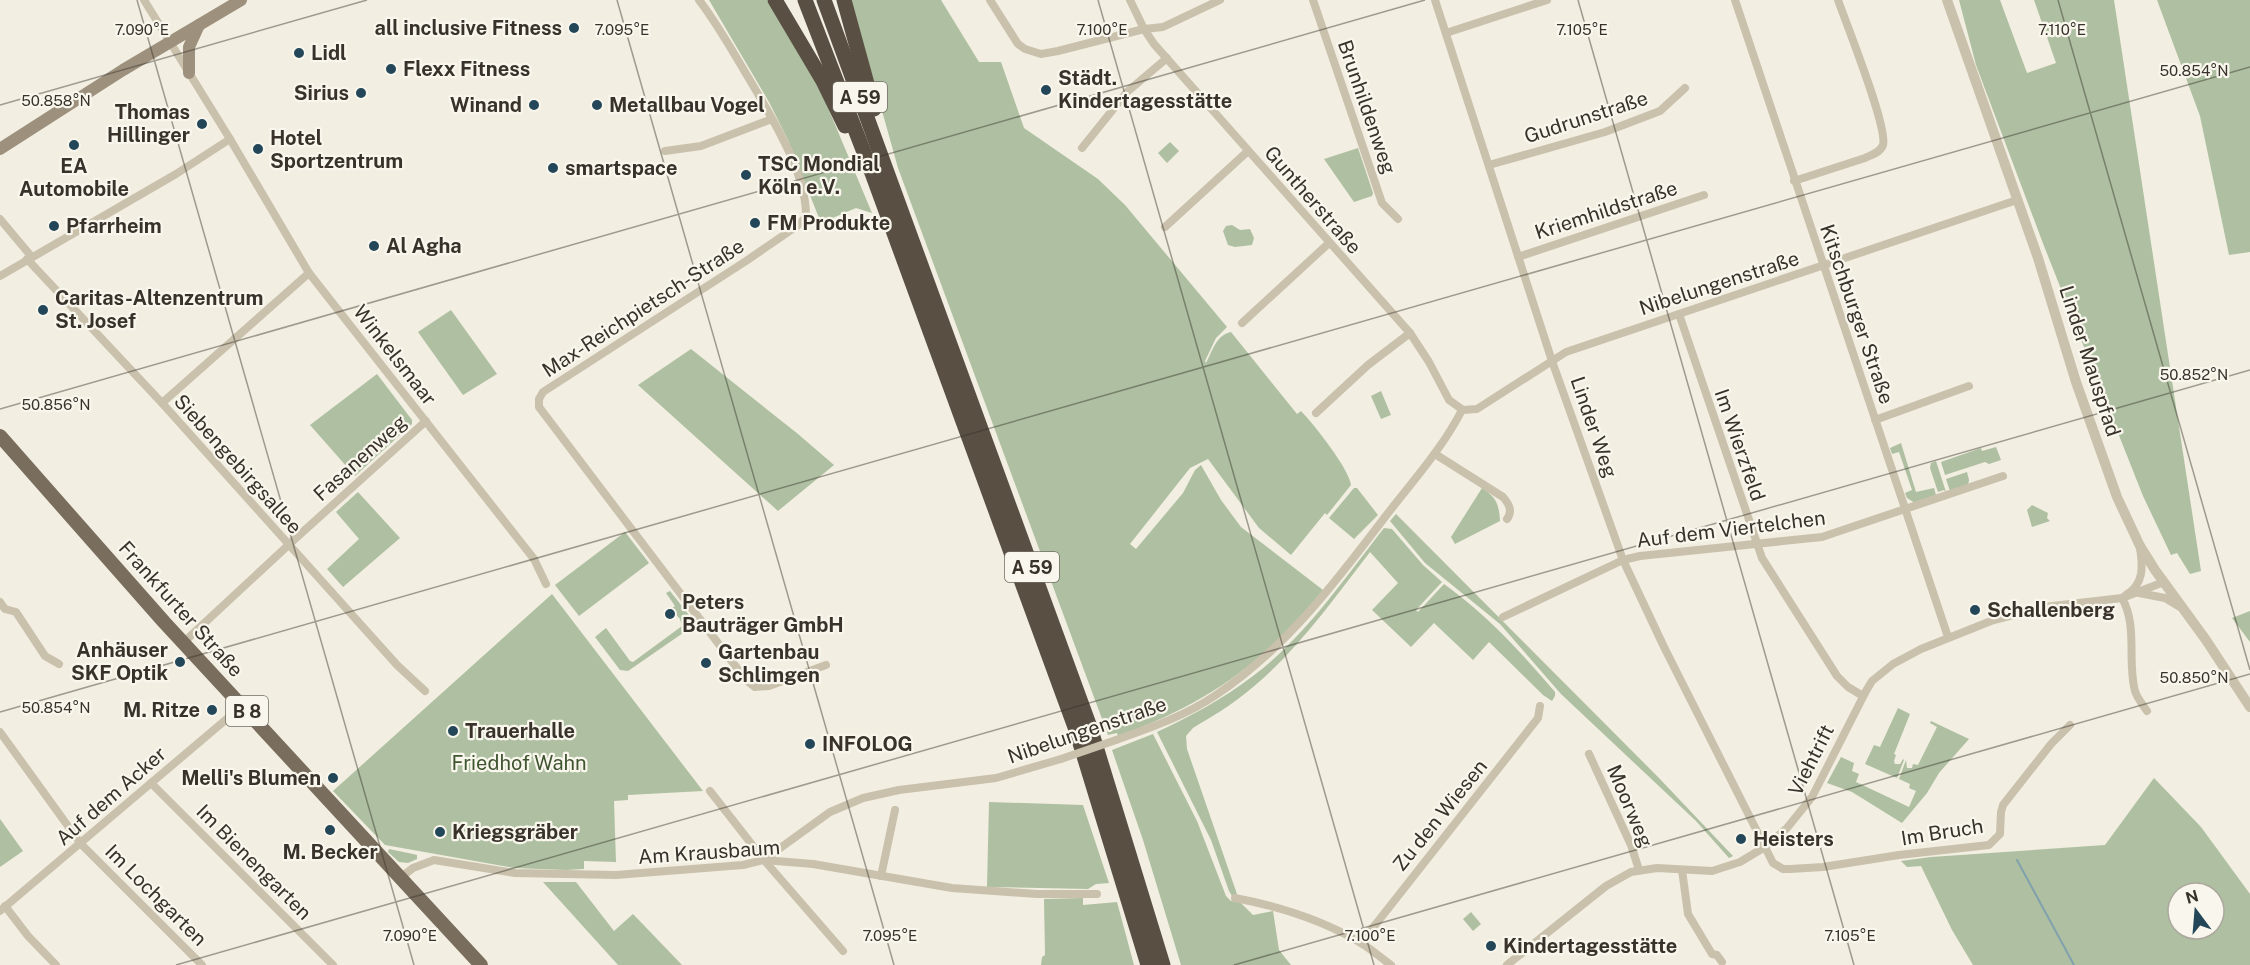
<svg xmlns="http://www.w3.org/2000/svg" width="2250" height="965" viewBox="0 0 2250 965" font-family="'Public Sans',sans-serif">
<rect width="100%" height="100%" fill="#f2eee1"/>
<g fill="#aec0a1" fill-rule="evenodd">
<path d="M709,0H767L821,91L872,213L856,208L821,223L788,140L769,102Z"/>
<path d="M851,0H941L979,62H1001L1024,128L1098,179L1125,205L1227,327L1216,338L1205,361L1206,363C1212,352 1216,335 1231,332L1297,414L1301,411C1313,423 1350,470 1351,485L1327,515L1325,513L1291,555L1259,528L1208,459L1190,468L1130,544L1136,549L1183,493L1195,470L1201,465L1221,500L1241,527L1323,590C1263,664 1208,703 1118,736L1117,733L1108,735L898,168Z"/>
<path d="M1959,0H2000L2027,73L2056,63L2034,0H2114L2201,571L2190,574L2177,553L2171,555L2143,496L2044,246L1976,65Z"/>
<path d="M2157,0H2250V252L2229,255L2200,116Z"/>
<path d="M1170,142L1179,151L1167,163L1158,153Z"/>
<path d="M1358,148L1373,193L1372,196L1354,202L1324,159Z"/>
<path d="M1232,225L1240,230L1250,229L1254,238L1252,245L1235,247L1228,245L1223,231L1226,226Z"/>
<path d="M451,310L497,374L463,395L418,332Z"/>
<path d="M691,349L798,434L834,465L778,511L638,385Z"/>
<path d="M377,374L412,420V424L355,476L310,425Z"/>
<path d="M1381,391L1391,415L1381,419L1371,396Z"/>
<path d="M1901,443L1916,492L1934,488L1936,495L1915,503L1907,498L1905,493L1912,490L1899,452L1892,454L1890,448Z"/>
<path d="M1996,447L2001,460L1989,464L1985,462L1945,475L1941,462L1981,448L1982,451Z"/>
<path d="M1936,461L1946,492L1944,490L1938,492L1930,468L1931,463Z"/>
<path d="M1967,472L1969,480L1968,485L1950,491L1946,479Z"/>
<path d="M1354,488H1357L1378,515L1354,539L1329,518Z"/>
<path d="M1482,488C1496,497 1499,504 1500,521L1455,544L1451,537Z"/>
<path d="M358,492L400,538L343,587L327,569L359,539L336,512Z"/>
<path d="M2032,505L2048,513L2047,518L2050,521L2032,527L2027,510Z"/>
<path d="M1396,514L1658,777L1733,856L1729,858L1696,821L1561,694L1500,624L1425,563L1390,521Z"/>
<path d="M1384,528L1392,529L1423,565L1442,582L1416,610L1418,612L1444,584C1487,615 1521,652 1555,692V696L1552,701L1543,695L1489,642L1473,660L1434,623L1411,647L1372,610L1398,583L1370,552C1332,601 1296,653 1247,692C1230,706 1211,717 1193,728L1186,736L1187,749L1238,897L1232,896L1229,891L1211,840L1157,732C1191,716 1223,699 1253,676C1305,637 1344,579 1384,528Z"/>
<path d="M625,532L649,563L579,616L555,585Z"/>
<path d="M670,591L696,624L628,671L620,670L595,637L606,628L630,661L633,662L682,626L680,619L671,609L675,606L666,593Z"/>
<path d="M552,594L703,791L628,795V800L614,801L616,862L584,861V869L566,870L514,868L385,845L333,791Z"/>
<path d="M2250,611V642L2232,618Z"/>
<path d="M1898,708L1910,714L1894,754L1896,755L1894,761L1895,764H1900L1903,759L1904,760L1897,778L1865,764L1874,745L1880,747Z"/>
<path d="M1931,721L1969,739L1939,773L1927,793L1902,823L1852,792L1827,783L1841,757L1854,763L1852,771L1859,774L1856,782L1909,807L1916,791L1909,788L1910,784L1899,779L1906,760L1907,768H1912L1913,764L1918,765L1937,727L1930,723Z"/>
<path d="M1153,734L1197,821L1226,896L1231,901L1240,902L1253,915L1273,911L1279,950L1291,965H1181L1143,840L1112,750Z"/>
<path d="M2154,778L2201,827L2250,894V965H1973L1952,930L1921,866L1907,867L1901,861L1931,857L2105,845ZM2178,893H2214V929H2178Z"/>
<path d="M989,802L1083,805L1109,883L1096,884L1088,889L987,887Z"/>
<path d="M0,819L23,851L0,867Z"/>
<path d="M389,849L413,854L417,855V859L408,863L399,862L388,852Z"/>
<path d="M543,882H576L614,931L633,914L682,965H618Z"/>
<path d="M1083,898V905L1117,902L1134,965H1041L1042,957L1045,955L1044,899Z"/>
<path d="M1471,912L1481,924L1473,931L1463,919Z"/>
</g>
<g fill="none" stroke-linecap="round" stroke-linejoin="round">
<path stroke="#81a1ad" stroke-width="2" d="M2017,860L2074,965"/>
<g stroke="#cac1ad" stroke-width="8">
<path d="M144,0L230,139L309,273L534,559L546,584"/>
<path d="M699,0C719,26 734,54 751,82C772,118 807,174 806,217L797,226L746,261L543,392L539,399V407L746,680L755,687L769,686L826,665"/>
<path d="M990,0L1018,44L1025,49L1041,54L1058,51L1144,29L1163,27L1220,0"/>
<path d="M1130,0L1144,29L1154,44L1410,333L1429,362L1449,400L1463,410L1477,409L1566,352L2017,200"/>
<path d="M1313,0L1382,203L1398,219"/>
<path d="M1435,0L1552,361L1623,560L1664,647L1773,863L1783,869H1790L1823,867L1899,855L1989,845L2000,834L2001,812L2003,805L2051,744L2070,725"/>
<path d="M1735,0L1948,637"/>
<path d="M1446,33L1547,0"/>
<path d="M1082,148L1127,92L1167,58"/>
<path d="M665,151L701,146L772,119"/>
<path d="M1489,165L1605,132L1660,111L1685,88"/>
<path d="M1794,181L1865,158C1871,155 1880,153 1883,145C1888,127 1846,23 1838,0"/>
<path d="M0,219L31,256"/>
<path d="M1165,227L1248,151"/>
<path d="M1518,257L1704,195"/>
<path d="M27,259L162,403L397,665L425,691"/>
<path d="M0,276L176,174L230,139"/>
<path d="M1679,314L1762,558L1837,676L1848,687L1863,696"/>
<path d="M1242,323L1329,243"/>
<path d="M162,403L309,273"/>
<path d="M1316,413L1368,365L1410,333"/>
<path d="M1875,420L1969,386"/>
<path d="M1435,454L1503,497C1509,504 1513,511 1507,519"/>
<path d="M2139,593L2165,598L2180,607"/>
<path d="M2126,595C2144,584 2143,567 2140,548"/>
<path d="M2122,598C2138,626 2127,662 2135,691C2137,698 2143,705 2147,711"/>
<path d="M0,602L5,609L16,612L45,656L59,664"/>
<path d="M1503,617L1623,560L1640,556L1822,537L2003,476"/>
<path d="M184,642L296,538L426,421"/>
<path d="M0,732L81,844L202,965"/>
<path d="M1116,740C1150,728 1185,716 1216,695C1285,649 1335,583 1385,517C1412,482 1442,449 1462,410"/>
<path d="M1589,754L1631,845L1639,870"/>
<path d="M151,783L333,965"/>
<path d="M710,791L764,860L843,951"/>
<path d="M765,859L830,812L863,798L899,790L996,778L1061,759"/>
<path d="M1682,870L1688,914L1712,954L1717,955L1722,962"/>
<path d="M881,876L895,810"/>
<path d="M400,878L413,868L434,860L515,873L616,875L743,865L764,860L813,864L952,888L1037,894H1097"/>
<path d="M1235,898C1277,906 1324,921 1361,943C1371,949 1381,958 1391,965"/>
<path d="M5,906L28,936L56,965"/>
<path d="M0,911L242,706"/>
<path d="M1361,943L1538,718L1540,706"/>
<path d="M1507,965L1606,886L1631,872L1657,868L1712,871L1740,862L1765,847L1787,828L1812,797L1866,691L1872,681L1893,664L1921,649L1991,621L2044,607L2122,598L2164,582"/>
</g>
<path stroke="#cac1ad" stroke-width="10" d="M1947,0L2038,258L2076,382L2117,497L2140,546L2155,570L2206,640L2250,707"/>
<g stroke="#9d917e" stroke-width="12">
<path d="M189,73V47L199,25"/>
<path d="M0,149L123,70L241,0"/>
</g>
<path stroke="#796d5d" stroke-width="14" d="M0,436L164,622L481,965"/>
<g stroke="#594f43" stroke-width="15">
<path d="M775,0L823,81L845,126"/>
<path d="M805,0L872,173L1076,730L1148,965"/>
<path d="M824,0L1090,727L1163,965"/>
<path d="M844,0L874,109"/>
</g>
<path stroke="#cac1ad" stroke-width="8" d="M1061,759L1116,740"/>
</g>
<path fill="none" stroke="#38322b" stroke-width="1.5" stroke-opacity="0.45" d="M137,0L414,965M617,0L894,965M1098,0L1374,965M1578,0L1854,965M2058,0L2250,670M0,105L367,0M0,409L1425,0M0,712L2250,67M176,965L2250,370M1234,965L2250,674"/>
<g fill="#234758" stroke="#f9f7ed" stroke-width="2">
<circle cx="574" cy="28" r="6"/>
<circle cx="299" cy="53" r="6"/>
<circle cx="391" cy="69" r="6"/>
<circle cx="1046" cy="90" r="6"/>
<circle cx="361" cy="93" r="6"/>
<circle cx="534" cy="105" r="6"/>
<circle cx="597" cy="105" r="6"/>
<circle cx="202" cy="124" r="6"/>
<circle cx="74" cy="145" r="6"/>
<circle cx="258" cy="149" r="6"/>
<circle cx="553" cy="168" r="6"/>
<circle cx="746" cy="175" r="6"/>
<circle cx="755" cy="223" r="6"/>
<circle cx="54" cy="226" r="6"/>
<circle cx="374" cy="246" r="6"/>
<circle cx="43" cy="310" r="6"/>
<circle cx="1975" cy="610" r="6"/>
<circle cx="670" cy="614" r="6"/>
<circle cx="180" cy="662" r="6"/>
<circle cx="706" cy="663" r="6"/>
<circle cx="212" cy="710" r="6"/>
<circle cx="453" cy="731" r="6"/>
<circle cx="810" cy="744" r="6"/>
<circle cx="333" cy="778" r="6"/>
<circle cx="330" cy="830" r="6"/>
<circle cx="440" cy="832" r="6"/>
<circle cx="1741" cy="839" r="6"/>
<circle cx="1491" cy="946" r="6"/>
</g>
<g text-anchor="middle" dominant-baseline="central" stroke-width="4.5" stroke-linejoin="round" paint-order="stroke">
<g fill="#f9f7ed" stroke="#726d65" stroke-width="1.5">
<rect x="833" y="82" width="54" height="30" rx="4.5"/>
<rect x="1005" y="552" width="54" height="30" rx="4.5"/>
<rect x="226" y="696" width="42" height="30" rx="4.5"/>
</g>
<g font-size="18" font-weight="bold" fill="#38322b">
<text x="860" y="97">A 59</text>
<text x="1032" y="567">A 59</text>
<text x="247" y="711">B 8</text>
</g>
<g font-size="20" font-weight="bold" fill="#38322b" stroke="#f9f7ed" text-anchor="start">
<text x="562" y="28" text-anchor="end">all inclusive Fitness</text>
<text x="311" y="53">Lidl</text>
<text x="403" y="69">Flexx Fitness</text>
<text x="1058" y="78">Städt.<tspan x="1058" dy="23">Kindertagesstätte</tspan></text>
<text x="349" y="93" text-anchor="end">Sirius</text>
<text x="522" y="105" text-anchor="end">Winand</text>
<text x="609" y="105">Metallbau Vogel</text>
<text x="190" y="112" text-anchor="end">Thomas<tspan x="190" dy="23">Hillinger</tspan></text>
<text x="270" y="138">Hotel<tspan x="270" dy="23">Sportzentrum</tspan></text>
<text x="758" y="164">TSC Mondial<tspan x="758" dy="23">Köln e.V.</tspan></text>
<text x="74" y="166" text-anchor="middle">EA<tspan x="74" dy="23">Automobile</tspan></text>
<text x="565" y="168">smartspace</text>
<text x="767" y="223">FM Produkte</text>
<text x="66" y="226">Pfarrheim</text>
<text x="386" y="246">Al Agha</text>
<text x="55" y="298">Caritas-Altenzentrum<tspan x="55" dy="23">St. Josef</tspan></text>
<text x="682" y="602">Peters<tspan x="682" dy="23">Bauträger GmbH</tspan></text>
<text x="1987" y="610">Schallenberg</text>
<text x="168" y="650" text-anchor="end">Anhäuser<tspan x="168" dy="23">SKF Optik</tspan></text>
<text x="718" y="652">Gartenbau<tspan x="718" dy="23">Schlimgen</tspan></text>
<text x="200" y="710" text-anchor="end">M. Ritze</text>
<text x="465" y="731">Trauerhalle</text>
<text x="822" y="744">INFOLOG</text>
<text x="321" y="778" text-anchor="end">Melli's Blumen</text>
<text x="452" y="832">Kriegsgräber</text>
<text x="1753" y="839">Heisters</text>
<text x="330" y="852" text-anchor="middle">M. Becker</text>
<text x="1503" y="946">Kindertagesstätte</text>
</g>
<g font-size="20" fill="#38322b" stroke="#f9f7ed">
<text transform="translate(1367 107) rotate(71)">Brunhildenweg</text>
<text transform="translate(1586 117) rotate(-18)">Gudrunstraße</text>
<text transform="translate(1313 200) rotate(49)">Guntherstraße</text>
<text transform="translate(1606 210) rotate(-18)">Kriemhildstraße</text>
<text transform="translate(1719 283) rotate(-18)">Nibelungenstraße</text>
<text transform="translate(643 308) rotate(-33)">Max-Reichpietsch-Straße</text>
<text transform="translate(1857 314) rotate(71)">Kitschburger Straße</text>
<text transform="translate(395 355) rotate(52)">Winkelsmaar</text>
<text transform="translate(2090 361) rotate(72)">Linder Mauspfad</text>
<text transform="translate(1594 427) rotate(71)">Linder Weg</text>
<text transform="translate(1740 445) rotate(71)">Im Wierzfeld</text>
<text transform="translate(360 458) rotate(-42)">Fasanenweg</text>
<text transform="translate(238 464) rotate(48)">Siebengebirgsallee</text>
<text transform="translate(1731 529) rotate(-7)">Auf dem Viertelchen</text>
<text transform="translate(181 609) rotate(48)">Frankfurter Straße</text>
<text transform="translate(1087 730) rotate(-19)">Nibelungenstraße</text>
<text transform="translate(1811 760) rotate(-63)">Viehtrift</text>
<text transform="translate(111 796) rotate(-41)">Auf dem Acker</text>
<text transform="translate(1630 806) rotate(67)">Moorweg</text>
<text transform="translate(1440 815) rotate(-51)">Zu den Wiesen</text>
<text transform="translate(1942 832) rotate(-9)">Im Bruch</text>
<text transform="translate(709 852) rotate(-4)">Am Krausbaum</text>
<text transform="translate(254 862) rotate(45)">Im Bienengarten</text>
<text transform="translate(156 895) rotate(45)">Im Lochgarten</text>
</g>
<g font-size="20" fill="#3f5530" stroke="#f9f7ed">
<text x="519" y="763">Friedhof Wahn</text>
</g>
</g>
<g font-size="15" text-anchor="middle" fill="#38322b" stroke="#f9f7ed" stroke-width="4.5" stroke-linejoin="round" paint-order="stroke">
<text x="142" y="35">7.090°E</text>
<text x="622" y="35">7.095°E</text>
<text x="1102" y="35">7.100°E</text>
<text x="1582" y="35">7.105°E</text>
<text x="2062" y="35">7.110°E</text>
<text x="2194" y="76">50.854°N</text>
<text x="56" y="106">50.858°N</text>
<text x="2194" y="380">50.852°N</text>
<text x="56" y="410">50.856°N</text>
<text x="2194" y="683">50.850°N</text>
<text x="56" y="713">50.854°N</text>
<text x="410" y="941">7.090°E</text>
<text x="890" y="941">7.095°E</text>
<text x="1370" y="941">7.100°E</text>
<text x="1850" y="941">7.105°E</text>
</g>
<g transform="translate(2196 911) rotate(344)"><circle r="28" fill="#f9f7ed" stroke="#aca89f" stroke-width="1.5"/>
<path d="M0-4.5L10 22L0 15L-10 22Z" fill="#234758"/>
<text y="-9" font-size="16" font-weight="bold" text-anchor="middle" fill="#38322b">N</text>
</g>
</svg>
